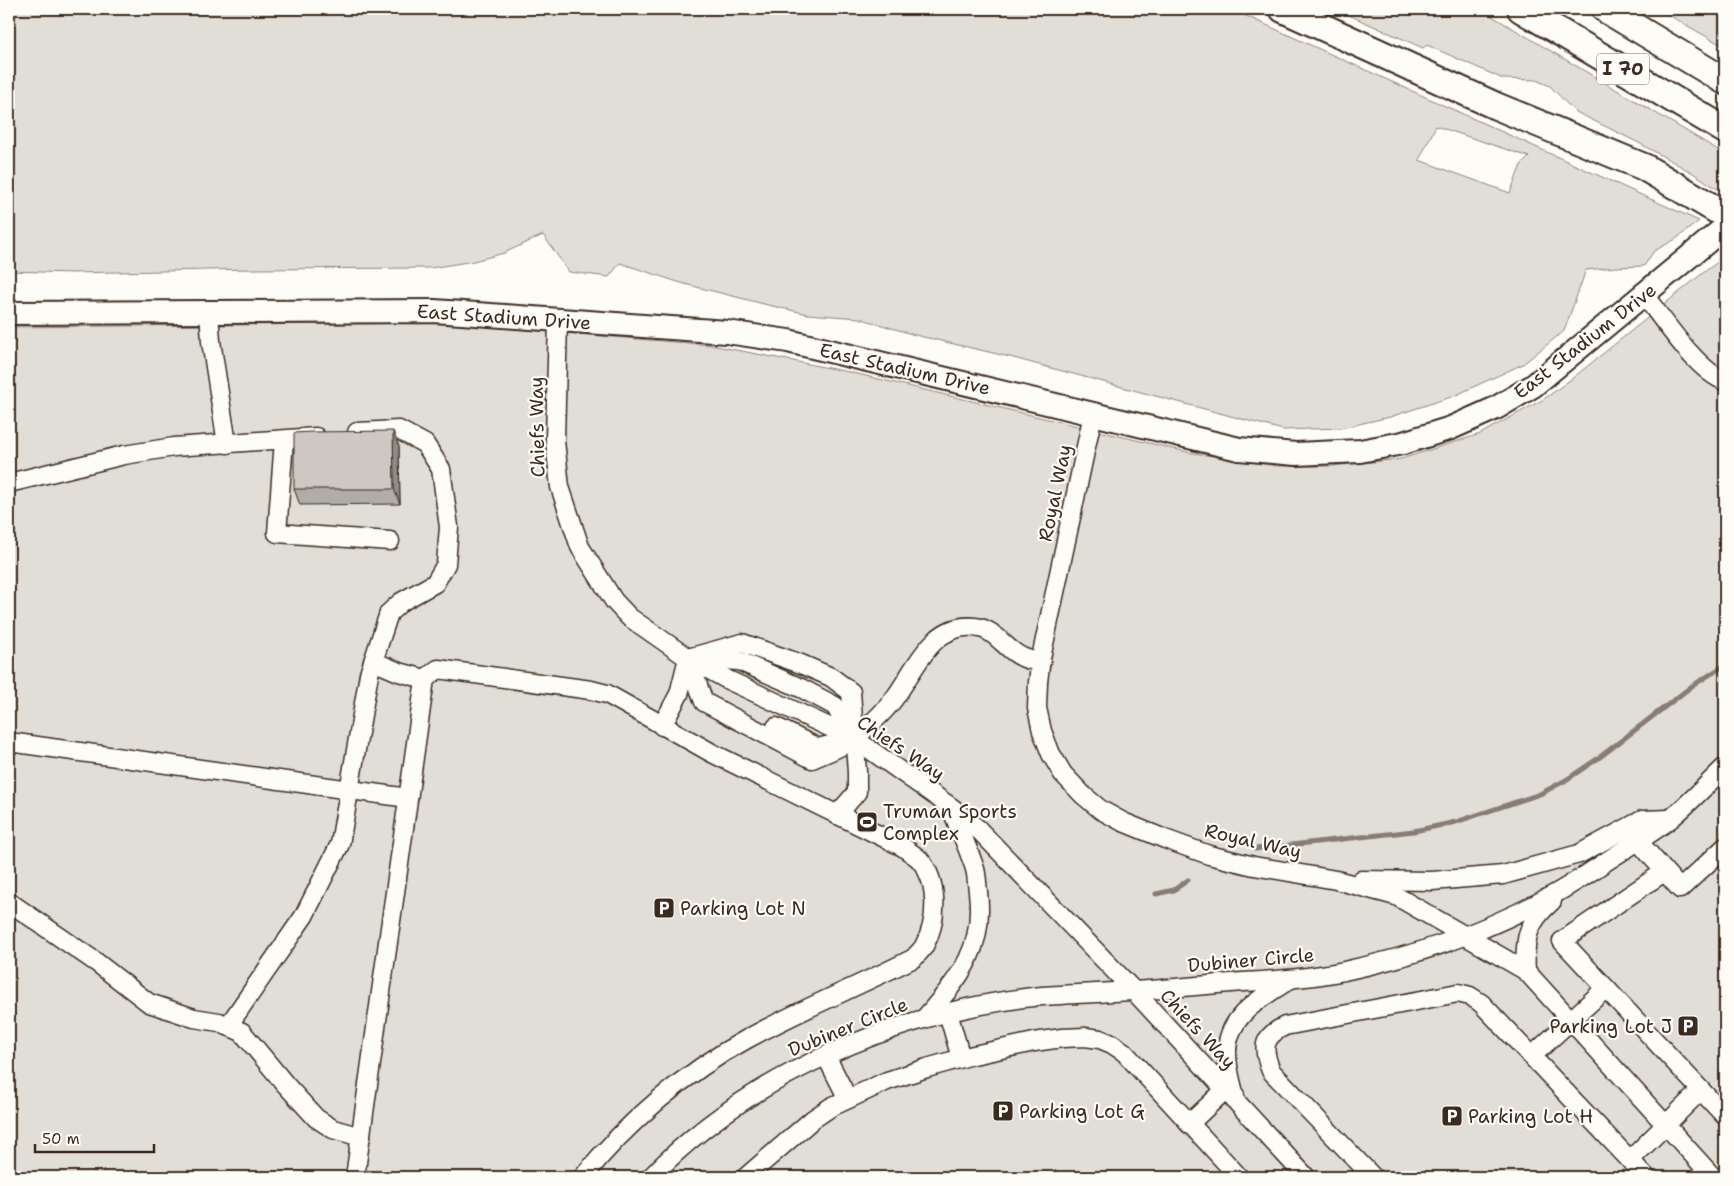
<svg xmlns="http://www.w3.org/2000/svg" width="1734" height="1186" viewBox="0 0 1734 1186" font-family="'Shantell Sans',sans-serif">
<rect width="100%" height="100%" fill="#fdfcf7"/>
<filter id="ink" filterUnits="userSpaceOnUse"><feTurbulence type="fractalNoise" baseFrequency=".02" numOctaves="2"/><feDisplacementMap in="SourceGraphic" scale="10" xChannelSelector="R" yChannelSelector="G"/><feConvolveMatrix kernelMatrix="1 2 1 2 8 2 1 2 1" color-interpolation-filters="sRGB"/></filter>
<g filter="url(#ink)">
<g fill="#e1ded7" stroke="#8e847a" fill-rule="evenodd">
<path d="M9,9H1231L1699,221L1676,239L1654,251L1644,266L1615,267L1586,270L1564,331L1523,364L1454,396L1390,417L1341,428L1283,430L1006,356L915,335L859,318L808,314L768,305L681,283L620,263L609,277L569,272L543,235L504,253L474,261L430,268L253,269L72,273L9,271ZM1436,126L1529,157L1521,165L1510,193L1419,160Z"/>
<path d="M1335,9H1480L1725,154V194L1693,173L1637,142L1574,111L1550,86L1536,80L1503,79L1427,45L1423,48Z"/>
<path d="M1658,9H1725V47Z"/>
<path d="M1725,257V1177H9V327L442,323L711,345L849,372L1187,452L1277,466H1332L1401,459L1480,434L1544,399L1574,377L1708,269Z"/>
</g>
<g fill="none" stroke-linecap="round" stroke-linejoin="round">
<g stroke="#887d74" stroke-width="5">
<path d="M1255,849L1414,831L1456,822L1540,794L1566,780L1600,757L1692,686L1725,665"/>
<path d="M1156,894L1174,890L1188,880"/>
</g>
<g stroke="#3b2a1e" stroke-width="21">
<g id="minor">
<path d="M1644,295C1664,320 1697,371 1725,381"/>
<path d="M209,312L211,341L227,444"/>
<path d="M558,320L555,441L560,487L580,547L614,601L629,617L688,658L728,680L855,739L951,807L978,829L1134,991L1306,1177"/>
<path d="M1093,414L1041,658L1038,682L1037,708L1042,731L1051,754L1063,774L1083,795L1101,810L1123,822L1165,839L1209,855L1254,866L1336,880L1396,896L1526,971L1713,1177"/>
<path d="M284,440L277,533L390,541"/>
<path d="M9,483L124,455L174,447L316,437"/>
<path d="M688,658L704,702L812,759C825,753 846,746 856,737C870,725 886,711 896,696C916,668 933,622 975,627C996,629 1004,649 1022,657C1028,660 1035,661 1041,662"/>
<path d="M688,658L742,643L801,664L831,677L851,692L857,772V792L837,815"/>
<path d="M701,659L739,661L801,688L835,706L853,736"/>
<path d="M373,661L399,672L425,679"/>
<path d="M662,726L679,694L688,658"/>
<path d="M776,727L818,748L834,744"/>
<path d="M9,742L408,798"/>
<path d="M1638,841L1680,889L1725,847"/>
<path d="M1664,872L1562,941L1725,1116"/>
<path d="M1361,880L1432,881L1503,875L1579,854L1642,820L1670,819"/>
<path d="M9,902L96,962L149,1003L194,1018L219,1022L242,1032L285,1084L316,1118L333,1129L361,1137"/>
<path d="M1526,971C1524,938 1527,923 1552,901"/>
<path d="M948,1013L961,1058"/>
<path d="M924,1019C959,978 985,950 978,892C977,885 977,876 975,869C968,848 959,828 951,808"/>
<path d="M228,1026L304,916L340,844L369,674L389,613L401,602L435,583L446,564L449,527L441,469L425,444L399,430L357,432"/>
<path d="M826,1056L848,1099"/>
<path d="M1532,1056L1606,988"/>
<path d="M1236,1100C1232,1085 1227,1069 1227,1054C1226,1016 1261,998 1289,980"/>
<path d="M1189,1124L1225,1090"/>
<path d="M1630,1160L1701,1090"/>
<path d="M355,1177L425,679L438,669L591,690L607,694L712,753L903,847C908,851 915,855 919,859C939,881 938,921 924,946C922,950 917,954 914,958C859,986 801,1009 747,1039C686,1072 626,1123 583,1177"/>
<path d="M651,1177C748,1075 902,1010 1042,996C1071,994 1101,993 1131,991C1168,989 1206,985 1243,982C1277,980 1311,978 1344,971C1415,956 1485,932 1549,897C1570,886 1590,872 1610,859C1630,846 1651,834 1669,820C1689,804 1707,784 1725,767"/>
<path d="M746,1177L813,1119L831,1107L887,1081L927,1068L969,1056L1034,1042L1062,1038L1085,1037L1100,1039L1112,1044L1124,1052L1239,1177"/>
<path d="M1373,1177L1271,1071C1262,1048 1262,1037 1285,1026L1458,993L1470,996L1481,1003L1646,1177"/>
</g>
</g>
<g stroke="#3b2a1e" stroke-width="26">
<path id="major" d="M9,313L434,311L727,332L788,341L1239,449L1296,454L1360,451L1403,443L1451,428L1496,408L1533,386L1725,227"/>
</g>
<g stroke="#3b2a1e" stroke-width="30">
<g id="highway">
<path d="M1283,9L1496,106L1644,167L1725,215"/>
<path d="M1521,9L1725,130"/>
<path d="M1605,9L1725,81"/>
</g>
</g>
<use href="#minor" stroke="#fdfcf7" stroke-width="18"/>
<use href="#major" stroke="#fdfcf7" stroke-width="22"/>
<use href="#highway" stroke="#fdfcf7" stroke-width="26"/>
</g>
<path fill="#b0aca7" stroke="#3b2a1e" d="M399,446L400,504L300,505L294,489Z"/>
<path fill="#908c88" stroke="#3b2a1e" d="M393,431L399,446L400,504L394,489Z"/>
<path fill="#cdc8c2" stroke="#3b2a1e" d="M393,431L394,489H294V433L311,432Z"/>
</g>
<defs>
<g id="stadium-square" transform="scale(1.125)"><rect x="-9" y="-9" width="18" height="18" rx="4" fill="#3b2a1e" stroke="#fdfcf7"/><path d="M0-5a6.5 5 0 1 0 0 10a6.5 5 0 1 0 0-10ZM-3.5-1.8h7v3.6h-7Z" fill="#fff"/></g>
<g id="parking-square" transform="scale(1.125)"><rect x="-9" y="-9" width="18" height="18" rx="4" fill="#3b2a1e" stroke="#fdfcf7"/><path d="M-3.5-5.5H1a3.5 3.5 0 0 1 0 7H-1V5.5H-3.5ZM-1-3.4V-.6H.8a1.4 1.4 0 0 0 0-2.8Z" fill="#fff"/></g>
</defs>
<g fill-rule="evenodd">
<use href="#stadium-square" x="867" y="822"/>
<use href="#parking-square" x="664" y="908"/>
<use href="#parking-square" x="1688" y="1026"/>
<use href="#parking-square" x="1003" y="1111"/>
<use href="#parking-square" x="1452" y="1116"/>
</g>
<g text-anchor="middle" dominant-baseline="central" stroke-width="4.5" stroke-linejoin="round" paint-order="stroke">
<rect fill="#fdfcf7" stroke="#75695f" stroke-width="1" x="1597" y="53.5" width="52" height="31" rx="4"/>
<g font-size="18" font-weight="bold" fill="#3b2a1e">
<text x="1623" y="69">I 70</text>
</g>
<g font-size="19" fill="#3b2a1e" stroke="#fdfcf7">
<text transform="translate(504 317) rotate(4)">East Stadium Drive</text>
<text transform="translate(1585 341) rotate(-38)">East Stadium Drive</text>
<text transform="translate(905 369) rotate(13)">East Stadium Drive</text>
<text transform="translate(537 427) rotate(-91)">Chiefs Way</text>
<text transform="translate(1055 493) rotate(-78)">Royal Way</text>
<text transform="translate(901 748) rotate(34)">Chiefs Way</text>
<text transform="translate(1253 841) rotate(13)">Royal Way</text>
<text transform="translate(1251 960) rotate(-5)">Dubiner Circle</text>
<text transform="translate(848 1027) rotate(-22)">Dubiner Circle</text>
<text transform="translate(1198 1029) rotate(47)">Chiefs Way</text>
</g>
<g font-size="19" fill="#3b2a1e" stroke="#fdfcf7" text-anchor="start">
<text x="883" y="811">Truman Sports<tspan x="883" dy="22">Complex</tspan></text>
<text x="680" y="908">Parking Lot N</text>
<text x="1672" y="1026" text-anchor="end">Parking Lot J</text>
<text x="1019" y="1111">Parking Lot G</text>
<text x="1468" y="1116">Parking Lot H</text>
</g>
</g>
<rect width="1734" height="1186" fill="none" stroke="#fdfcf7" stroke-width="30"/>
<rect x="15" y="15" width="1704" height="1156" fill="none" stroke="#3b2a1e" stroke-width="2" filter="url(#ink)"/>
<path d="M35 1144v8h119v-8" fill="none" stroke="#3b2a1e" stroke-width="2.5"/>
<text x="42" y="1144" font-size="15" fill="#3b2a1e" stroke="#fdfcf7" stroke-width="4" paint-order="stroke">50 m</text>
</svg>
